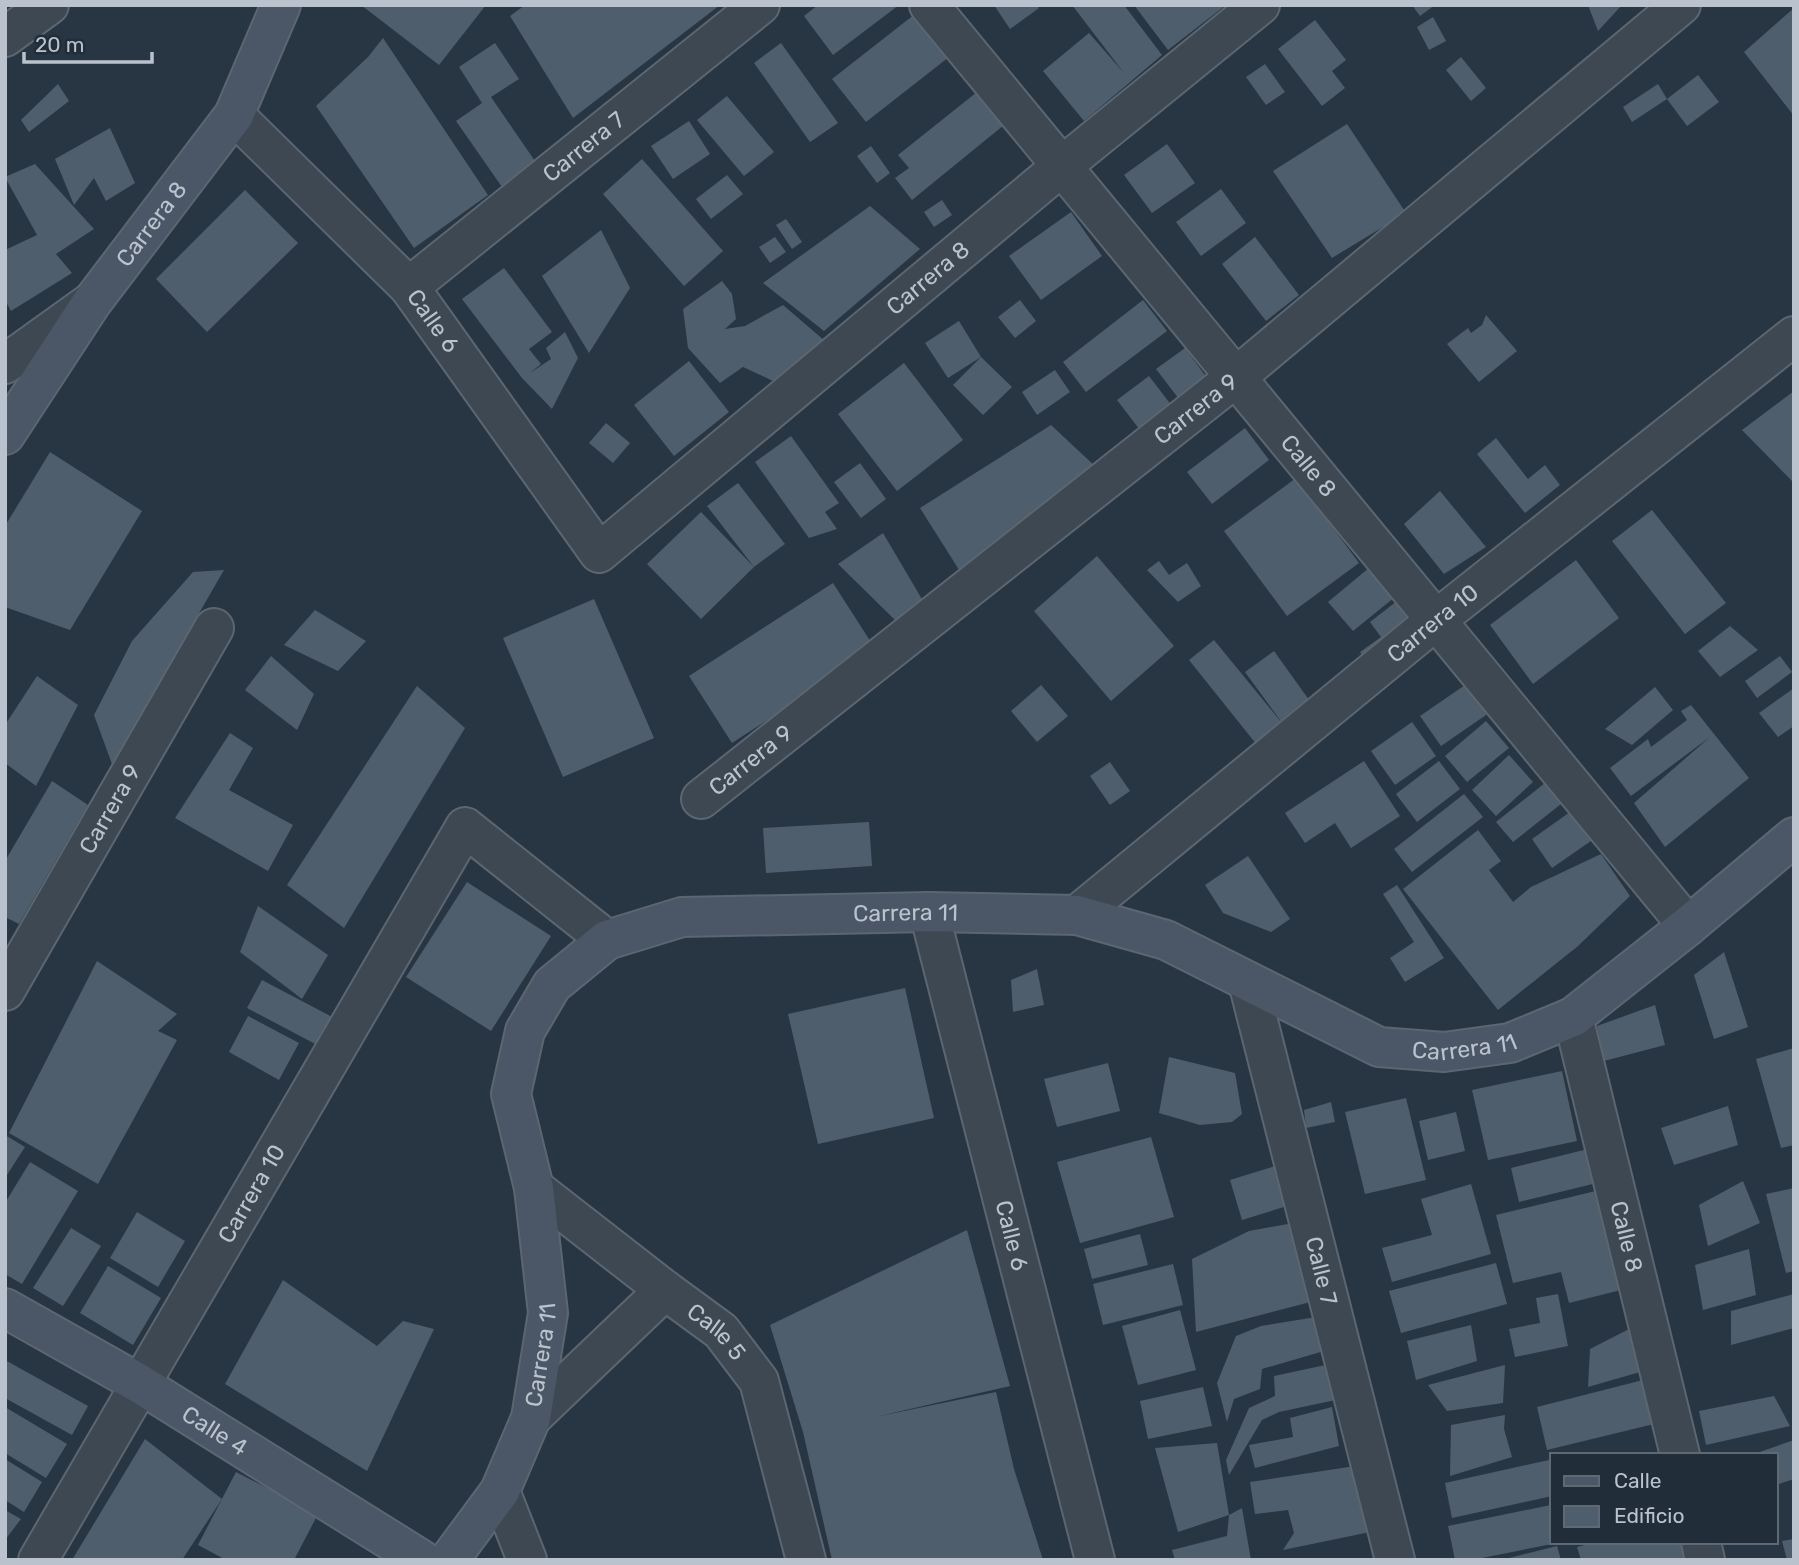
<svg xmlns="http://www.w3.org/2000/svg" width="1799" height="1565" viewBox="0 0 1799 1565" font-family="Rubik,sans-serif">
<rect width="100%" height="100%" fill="#283644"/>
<g fill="#4f5e6c">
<path d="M361,5H486L439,65Z"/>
<path d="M525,5H720L573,118L510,16Z"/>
<path d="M818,5H899L833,55L804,16Z"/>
<path d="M994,5H1037L1039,8L1010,29Z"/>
<path d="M1072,5H1124L1162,55L1084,121L1043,71L1089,33L1124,73Z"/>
<path d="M1134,5H1226L1168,50Z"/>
<path d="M1412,5H1435L1420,16Z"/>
<path d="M1588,5H1622L1598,31Z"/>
<path d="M1794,8V116L1744,52Z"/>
<path d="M915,14L949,57L866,122L832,79Z"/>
<path d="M1433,17L1446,41L1429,50L1417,27Z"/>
<path d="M1315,20L1346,60L1332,71L1345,88L1322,106L1278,49Z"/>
<path d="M383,38L488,195L414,248L316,106L368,57Z"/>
<path d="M495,43L519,79L491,97L537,164L502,187L456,121L482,103L459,67Z"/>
<path d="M781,43L838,123L810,142L754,63Z"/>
<path d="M1461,57L1486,88L1471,101L1446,70Z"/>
<path d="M1265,64L1285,92L1266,105L1246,77Z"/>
<path d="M1698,75L1719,102L1687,126L1667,99Z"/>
<path d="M58,84L69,101L29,132L21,120Z"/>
<path d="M1658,84L1667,99L1632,122L1623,107Z"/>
<path d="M977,92L1004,125L912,200L895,178L909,168L898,155Z"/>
<path d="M727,96L774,152L744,176L697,120Z"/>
<path d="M689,121L710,154L673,179L651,146Z"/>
<path d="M1347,124L1406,213L1332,258L1273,171Z"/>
<path d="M110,128L135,183L106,201L94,178L74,205L55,159Z"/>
<path d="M1167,144L1195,183L1152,213L1124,175Z"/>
<path d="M871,146L890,173L877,183L857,156Z"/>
<path d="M642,159L723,251L684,286L603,194Z"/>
<path d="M35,164L94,229L56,254L72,273L11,311L5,300V250L37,235L5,177Z"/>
<path d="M727,175L743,194L711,219L696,199Z"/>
<path d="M1221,189L1246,223L1201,256L1176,222Z"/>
<path d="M245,190L298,243L207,332L156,279Z"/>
<path d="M942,200L952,215L934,227L924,212Z"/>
<path d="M870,206L920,249L824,331L763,283Z"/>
<path d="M1071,212L1102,256L1041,300L1009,256Z"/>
<path d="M786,219L802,242L792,249L776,225Z"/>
<path d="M601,230L630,288L589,353L542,276Z"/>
<path d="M775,237L786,252L770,263L759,247Z"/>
<path d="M1255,237L1299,295L1266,321L1222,264Z"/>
<path d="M504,268L552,332L529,349L541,364L530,373L551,359L546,348L565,332L578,358L552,409L522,378L462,299Z"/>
<path d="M722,281L732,294L736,319L725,329L745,326L783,305L825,341L773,381L743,367L720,383L688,348L683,309Z"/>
<path d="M1020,300L1036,321L1015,338L998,317Z"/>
<path d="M1143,300L1167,331L1086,392L1063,362Z"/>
<path d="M1486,315L1517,351L1479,382L1447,344L1468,328L1471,333L1482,325Z"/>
<path d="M959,321L981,357L948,378L925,343Z"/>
<path d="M1185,348L1210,382L1182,403L1156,369Z"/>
<path d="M981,357L1012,387L983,415L953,385Z"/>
<path d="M689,361L729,412L674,456L634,405Z"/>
<path d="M904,363L963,440L897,491L838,414Z"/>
<path d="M1055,370L1070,392L1037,415L1022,392Z"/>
<path d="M1149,376L1175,410L1143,434L1117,400Z"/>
<path d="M1794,391V483L1742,430Z"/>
<path d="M606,423L630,443L613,463L589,443Z"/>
<path d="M1051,425L1097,468L961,573L920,508Z"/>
<path d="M1245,428L1269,460L1212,504L1187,472Z"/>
<path d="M791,436L839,503L825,512L837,529L809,538L755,462Z"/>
<path d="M1496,438L1528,479L1545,465L1560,485L1525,513L1477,454Z"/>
<path d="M50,452L142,511L70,630L5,607V526Z"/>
<path d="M860,463L886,499L861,518L834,482Z"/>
<path d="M1296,478L1359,563L1287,616L1224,531Z"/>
<path d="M738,483L785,544L754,567L707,506Z"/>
<path d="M1440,491L1486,547L1444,574L1404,524Z"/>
<path d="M1652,510L1726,603L1685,634L1612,541Z"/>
<path d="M701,512L754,567L701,619L647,564Z"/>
<path d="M883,533L926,606L895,620L838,564Z"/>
<path d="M1097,556L1174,646L1111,701L1034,611Z"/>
<path d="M1576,560L1619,618L1533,684L1490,625Z"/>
<path d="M1159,561L1169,575L1187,563L1201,586L1178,602L1147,570Z"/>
<path d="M1370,567L1395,597L1353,631L1328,602Z"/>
<path d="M224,570L112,764L94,715L132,641L193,572Z"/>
<path d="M833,583L876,650L732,743L689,676Z"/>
<path d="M594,599L654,738L563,777L503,638Z"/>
<path d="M1397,601L1417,627L1368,664L1360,652L1381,637L1370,622Z"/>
<path d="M315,610L366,641L338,671L284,645Z"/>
<path d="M1730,626L1758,650L1720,677L1698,651Z"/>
<path d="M1214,640L1287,729L1261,750L1189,660Z"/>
<path d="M1274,651L1312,704L1283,724L1245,672Z"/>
<path d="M271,656L314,694L297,730L245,690Z"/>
<path d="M1780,656L1792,672L1757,698L1745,681Z"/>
<path d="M37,676L78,705L36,786L5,763V725Z"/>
<path d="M1468,683L1489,713L1441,746L1420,716Z"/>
<path d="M1041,685L1068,716L1037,742L1011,711Z"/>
<path d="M417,686L465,728L344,928L287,885Z"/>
<path d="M1655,687L1673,710L1632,745L1605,729Z"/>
<path d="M1794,688V726L1778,737L1759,713Z"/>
<path d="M1691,705L1749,778L1665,847L1634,803L1710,737L1631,796L1610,768L1648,739L1651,747L1687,720L1681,711Z"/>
<path d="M1486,721L1509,748L1467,782L1445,756Z"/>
<path d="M1412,722L1436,756L1395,785L1371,751Z"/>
<path d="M230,733L253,748L229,790L293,825L268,871L175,818Z"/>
<path d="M1509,755L1533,782L1496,816L1472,790Z"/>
<path d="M1364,761L1400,816L1351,848L1335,823L1305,843L1285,813Z"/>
<path d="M1439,761L1460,789L1417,822L1396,794Z"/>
<path d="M1110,762L1130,791L1110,805L1090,776Z"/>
<path d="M52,781L88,805L19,924L5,917V861Z"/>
<path d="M1545,783L1561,804L1513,842L1496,822Z"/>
<path d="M1464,794L1483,817L1412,872L1394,849Z"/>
<path d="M1570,812L1591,841L1552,868L1532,839Z"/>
<path d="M869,822L872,866L766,873L763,828Z"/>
<path d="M1478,830L1501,861L1489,870L1513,902L1531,887L1601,854L1630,896L1578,946L1498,1010L1403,889Z"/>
<path d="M1248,856L1290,919L1271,932L1223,913L1205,885Z"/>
<path d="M467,882L551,936L491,1031L406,977Z"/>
<path d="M1397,885L1444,958L1405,982L1390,958L1414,942L1383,894Z"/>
<path d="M258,906L328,955L302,999L240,952Z"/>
<path d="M1724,952L1748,1027L1714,1039L1694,975Z"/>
<path d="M97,961L177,1014L158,1031L177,1040L98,1184L9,1133Z"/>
<path d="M1037,969L1044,1005L1013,1012L1011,980Z"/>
<path d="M262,980L336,1019L321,1047L247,1008Z"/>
<path d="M905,988L934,1118L818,1144L788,1014Z"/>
<path d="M1655,1005L1665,1045L1604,1061L1597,1026Z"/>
<path d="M248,1016L299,1043L279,1080L229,1052Z"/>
<path d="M1794,1048V1145L1781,1148L1756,1059Z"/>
<path d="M1169,1057L1235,1073L1242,1114L1232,1122L1200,1125L1159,1113Z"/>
<path d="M1108,1063L1120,1111L1057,1127L1044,1079Z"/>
<path d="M1562,1071L1577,1141L1488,1160L1472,1090Z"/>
<path d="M1406,1098L1426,1180L1365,1194L1345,1112Z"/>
<path d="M1331,1102L1335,1122L1306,1128L1304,1110Z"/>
<path d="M1728,1106L1738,1145L1674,1165L1661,1128Z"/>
<path d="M1456,1112L1465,1151L1428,1160L1419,1121Z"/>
<path d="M5,1135L25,1147L5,1178Z"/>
<path d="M1151,1137L1174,1217L1080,1243L1057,1162Z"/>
<path d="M1588,1149L1597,1183L1519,1202L1511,1168Z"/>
<path d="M30,1162L78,1191L22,1284L5,1274V1203Z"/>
<path d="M1275,1166L1287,1206L1242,1220L1230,1180Z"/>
<path d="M1743,1181L1760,1223L1708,1246L1699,1205Z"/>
<path d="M1471,1184L1491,1254L1392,1282L1382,1248L1432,1235L1421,1199Z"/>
<path d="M1794,1188V1271L1786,1273L1766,1194Z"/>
<path d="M1604,1189L1629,1288L1569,1303L1561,1272L1513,1283L1496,1215Z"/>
<path d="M137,1212L185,1241L158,1287L110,1258Z"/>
<path d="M1304,1221L1318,1300L1196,1332L1192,1259L1249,1231Z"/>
<path d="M71,1228L101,1246L63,1306L33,1288Z"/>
<path d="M967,1230L1010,1386L875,1417L996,1392L1014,1469L1043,1560H832L803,1432L770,1325Z"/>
<path d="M1140,1234L1148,1265L1092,1279L1084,1249Z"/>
<path d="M1749,1249L1756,1295L1703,1310L1695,1265Z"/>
<path d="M1496,1263L1507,1304L1401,1333L1389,1291Z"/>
<path d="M1173,1264L1183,1305L1103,1325L1093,1284Z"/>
<path d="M108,1266L161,1298L133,1345L80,1313Z"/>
<path d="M283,1280L377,1346L403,1321L434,1329L367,1471L225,1384Z"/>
<path d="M1558,1294L1568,1346L1515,1357L1509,1329L1540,1323L1536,1298Z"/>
<path d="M1794,1294V1328L1731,1345V1311Z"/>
<path d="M1180,1310L1196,1370L1138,1385L1122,1326Z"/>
<path d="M1316,1317L1324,1351L1262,1369L1260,1389L1234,1399L1227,1422L1217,1383L1236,1336L1261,1326Z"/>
<path d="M1471,1325L1477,1361L1416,1380L1407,1341Z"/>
<path d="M1635,1326L1640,1372L1588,1387L1590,1349Z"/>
<path d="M5,1360L88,1406L72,1435L5,1398Z"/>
<path d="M1335,1363L1345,1398L1279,1412L1262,1420L1229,1475L1226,1460L1249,1408L1275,1396L1274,1376Z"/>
<path d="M1505,1365L1503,1403L1447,1411L1428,1385Z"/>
<path d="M1647,1379L1658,1423L1547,1450L1537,1407Z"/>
<path d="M1203,1387L1212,1426L1148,1439L1140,1401Z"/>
<path d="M1774,1396L1790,1426L1706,1445L1699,1411Z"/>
<path d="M5,1407L67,1444L46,1478L5,1453Z"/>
<path d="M1332,1407L1339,1446L1255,1468L1249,1445L1293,1437L1290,1418Z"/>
<path d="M1505,1415L1504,1429L1512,1457L1450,1476L1451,1425Z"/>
<path d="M145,1439L222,1499L182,1560H72Z"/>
<path d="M1794,1440V1479L1776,1485V1455L1754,1454Z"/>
<path d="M1217,1443L1229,1515L1178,1532L1155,1448Z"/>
<path d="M5,1459L42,1482L24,1512L5,1500Z"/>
<path d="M1549,1460L1552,1496L1452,1518L1445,1483Z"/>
<path d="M1355,1466L1370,1532L1283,1550L1294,1533L1288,1510L1255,1514L1250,1482Z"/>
<path d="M236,1472L318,1514L294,1560H226L198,1545Z"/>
<path d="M1551,1505L1552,1544L1472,1560H1455L1448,1526Z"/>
<path d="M1242,1508L1251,1560H1175L1172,1550L1227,1536L1229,1515Z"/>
<path d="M5,1510L21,1519L5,1540Z"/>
<path d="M1794,1539V1560H1787L1782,1541Z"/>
<path d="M1596,1542H1683L1686,1560H1581L1577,1547Z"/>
<path d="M1557,1546L1561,1560H1505V1559Z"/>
</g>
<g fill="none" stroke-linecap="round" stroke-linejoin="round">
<g stroke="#5b6671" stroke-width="42">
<g id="street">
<path id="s1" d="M929,5L1688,926"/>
<path d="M5,37L49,5"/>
<path id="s2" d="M234,115L409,287L599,553L1062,166L1260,5"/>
<path id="s3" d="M409,287L760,5"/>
<path d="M5,364L90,303"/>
<path id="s4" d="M701,799L1236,377L1681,5"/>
<path id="s5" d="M929,912L1095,1560"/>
<path id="s6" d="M1077,915L1436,620L1794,336"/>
<path id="s7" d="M1248,982L1395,1560"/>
<path id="s8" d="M5,991L214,628"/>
<path id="s9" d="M1573,1017L1680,1455"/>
<path d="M534,1188L665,1290"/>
<path id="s10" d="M531,1418L665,1290L721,1331L759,1381L806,1560"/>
<path d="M500,1491L527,1560"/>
<path d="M1701,1542L1705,1560"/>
<path id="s11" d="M38,1560L465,827L607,940"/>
</g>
</g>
<g stroke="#5b6671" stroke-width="42">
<g id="secondary">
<path id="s12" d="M5,435L92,302L234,115L281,5"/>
<path id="s13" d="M5,1308L140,1384L422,1560"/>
<path id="s14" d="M449,1560L500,1491L531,1418L548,1313L534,1188L511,1094L525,1031L552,985L607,940L682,917L929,912L1077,915L1166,940L1379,1047L1444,1052L1510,1043L1573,1017L1688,926L1794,837"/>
</g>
</g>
<use href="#street" stroke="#3d4853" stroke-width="38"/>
<use href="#secondary" stroke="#4b5766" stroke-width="38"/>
</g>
<g text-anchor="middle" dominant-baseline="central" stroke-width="5" stroke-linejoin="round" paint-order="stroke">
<g font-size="23" fill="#bac3cd" stroke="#212d39">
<text stroke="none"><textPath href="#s3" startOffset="224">Carrera 7</textPath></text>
<text stroke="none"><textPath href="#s12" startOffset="257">Carrera 8</textPath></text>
<text stroke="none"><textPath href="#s2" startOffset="1001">Carrera 8</textPath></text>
<text stroke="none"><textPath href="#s2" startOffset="287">Calle 6</textPath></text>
<text stroke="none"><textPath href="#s4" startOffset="630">Carrera 9</textPath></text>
<text stroke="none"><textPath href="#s1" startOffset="597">Calle 8</textPath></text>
<text stroke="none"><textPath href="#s6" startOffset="460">Carrera 10</textPath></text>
<text stroke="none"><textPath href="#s4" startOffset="63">Carrera 9</textPath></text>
<text stroke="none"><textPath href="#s8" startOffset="210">Carrera 9</textPath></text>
<text stroke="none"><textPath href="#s14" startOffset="985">Carrera 11</textPath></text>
<text stroke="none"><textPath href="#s14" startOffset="1573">Carrera 11</textPath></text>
<text stroke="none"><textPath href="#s11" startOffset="424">Carrera 10</textPath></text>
<text stroke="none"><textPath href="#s5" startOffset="334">Calle 6</textPath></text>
<text stroke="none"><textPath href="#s9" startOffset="226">Calle 8</textPath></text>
<text stroke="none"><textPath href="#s7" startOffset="298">Calle 7</textPath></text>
<text stroke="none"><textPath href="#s10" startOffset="252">Calle 5</textPath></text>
<text stroke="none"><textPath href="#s14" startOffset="229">Carrera 11</textPath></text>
<text stroke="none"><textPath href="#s13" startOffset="243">Calle 4</textPath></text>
</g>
</g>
<rect width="1799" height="1565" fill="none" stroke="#bac3cd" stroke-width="14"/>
<rect x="1550" y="1453" width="228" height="91" fill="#212d39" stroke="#5e6974" stroke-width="2"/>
<rect x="1564" y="1476" width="35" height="10" fill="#4b5766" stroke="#5e6974" stroke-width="2"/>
<text x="1614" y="1488" font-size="21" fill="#bac3cd">Calle</text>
<rect x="1564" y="1506" width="35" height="21" fill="#4f5e6c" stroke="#5e6974" stroke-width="2"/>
<text x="1614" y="1523" font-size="21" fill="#bac3cd">Edificio</text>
<path d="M24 52v10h128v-10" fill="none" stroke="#bac3cd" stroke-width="3.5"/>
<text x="35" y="52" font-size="21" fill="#bac3cd" stroke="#212d39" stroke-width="5" paint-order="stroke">20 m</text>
</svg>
